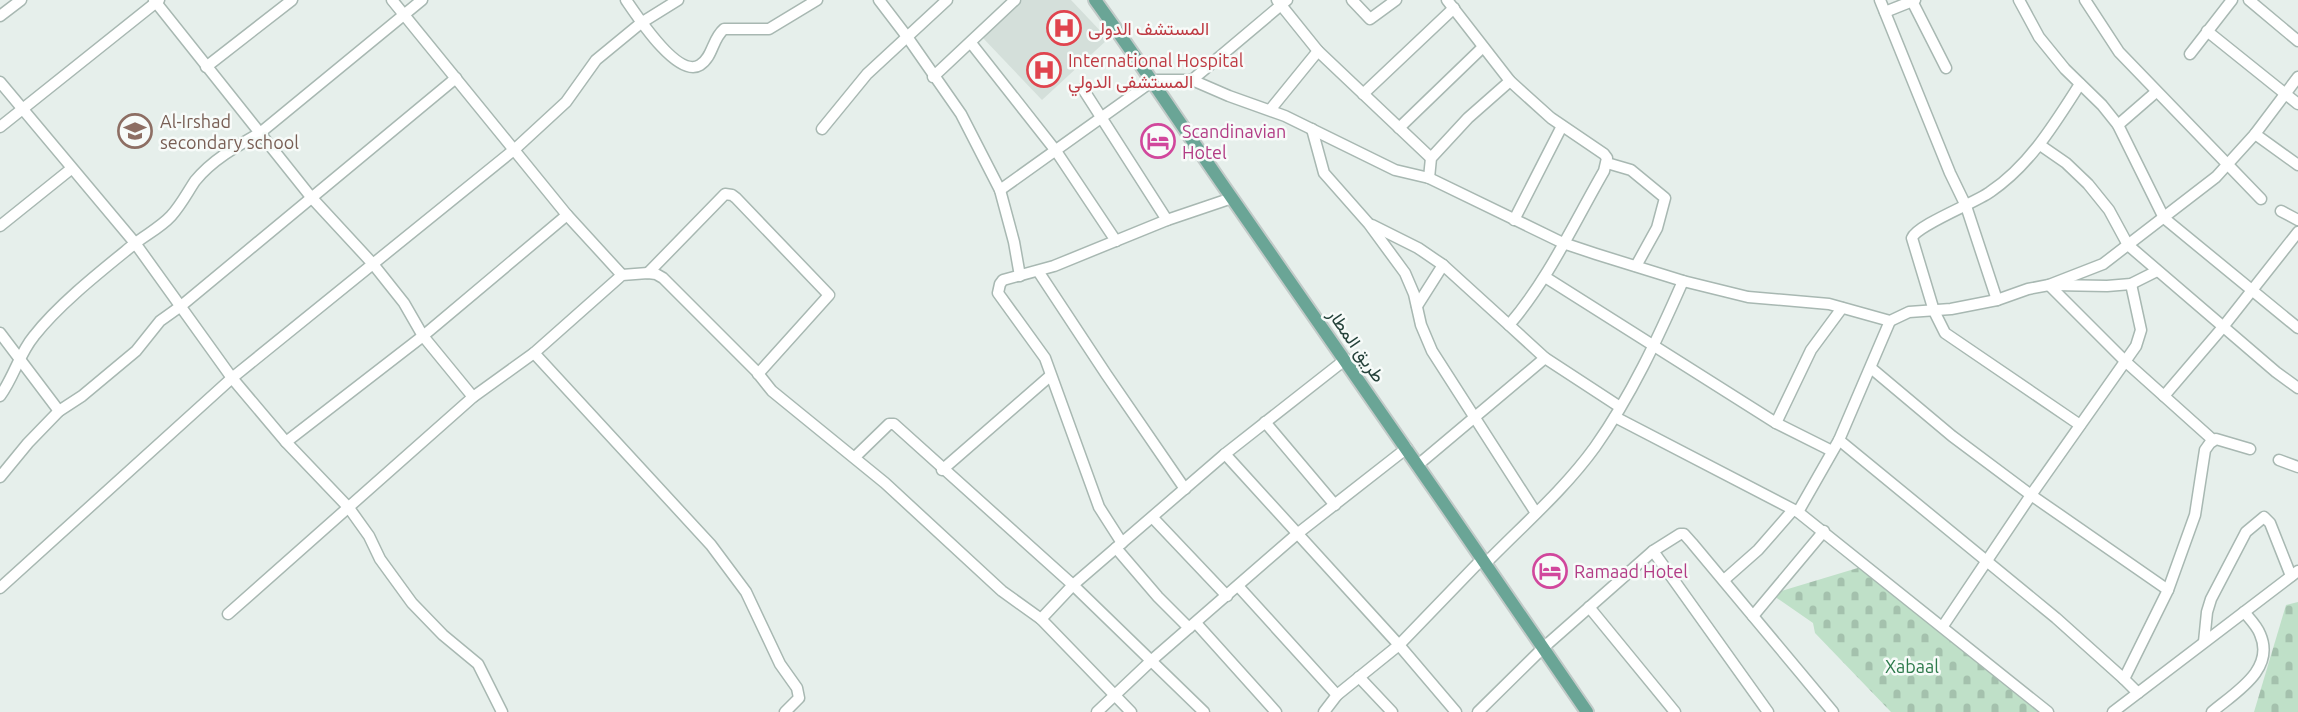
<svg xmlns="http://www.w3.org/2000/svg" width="2298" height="712" viewBox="0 0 2298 712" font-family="Ubuntu,Vazirmatn,sans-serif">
<defs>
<pattern id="cemetery-stones" width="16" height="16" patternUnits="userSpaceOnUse" patternTransform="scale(1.75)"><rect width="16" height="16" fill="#bfe0c8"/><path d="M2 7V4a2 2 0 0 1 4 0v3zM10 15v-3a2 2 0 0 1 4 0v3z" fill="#a4c1ad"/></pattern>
</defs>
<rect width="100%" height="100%" fill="#e6efeb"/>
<path fill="#d4dfda" d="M1022,0H1071L1108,39L1042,100L982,37Z"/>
<g fill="url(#cemetery-stones)">
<path d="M1861,567L2038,712H1891L1815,633L1813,623L1771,594Z"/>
<path d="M2298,602V712H2254L2286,605Z"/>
</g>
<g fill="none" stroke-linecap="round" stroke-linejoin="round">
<g stroke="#a8b8b2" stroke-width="13">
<g id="minor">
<path d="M154,0L311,197L373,264L404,303L423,336L473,397"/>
<path d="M392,0L567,215L622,275"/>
<path d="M626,0C637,16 678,79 700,65C713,57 712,39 724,29H769L817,0"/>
<path d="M879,0L908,38L961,114L1000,190L1014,242L1020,276"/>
<path d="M1277,0L1318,51L1431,158"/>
<path d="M1352,0L1370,19L1396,0"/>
<path d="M1447,0L1510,81L1551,118L1604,154L1607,158L1604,171C1574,223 1548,280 1509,325L1545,358L1620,407"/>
<path d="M1880,0L1950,173L1966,206L1997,300"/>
<path d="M2019,0L2039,37L2065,69L2102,105L2118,125L2164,218L2298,328"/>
<path d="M2085,0L2119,52L2261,199"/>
<path d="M2249,0L2298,41"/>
<path d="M1912,1L1946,68"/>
<path d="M1885,12L1915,0"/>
<path d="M0,16L21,0"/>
<path d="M2207,31L2298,104"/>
<path d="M971,43L1056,151L1116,241"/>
<path d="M2190,54L2232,0"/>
<path d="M206,67L292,0"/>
<path d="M933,77L1015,0"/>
<path d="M1192,80L1287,0"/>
<path d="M0,82L135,243L232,378L286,442L349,508L369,536L380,559L412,603L443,635L478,664L502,712"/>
<path d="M1083,89L1167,220"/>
<path d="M1363,94L1454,8"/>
<path d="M1270,110L1318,51"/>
<path d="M2118,125L2156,92"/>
<path d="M0,127L159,0"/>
<path d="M1399,128L1483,47"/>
<path d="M822,129L867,74L947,0"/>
<path d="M1312,129L1324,173L1369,224L1405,273L1414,294L1421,325L1432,351L1536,513"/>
<path d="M2255,134L2298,165"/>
<path d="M2040,145L2066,163L2088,184L2109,210L2128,245L2276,372L2298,388"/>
<path d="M1607,163L1631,170L1665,198L1657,228L1636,266"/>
<path d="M1429,178L1431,158L1468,118L1510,81"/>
<path d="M1000,190L1154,80H1192L1229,96L1285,116L1395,170L1429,178L1563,243L1596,254L1683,281L1748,297L1829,304L1890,321L1909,312L1951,309L1997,300L2028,289L2049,285L2103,264L2216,177L2255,134L2298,77"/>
<path d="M2281,211L2298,220"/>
<path d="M1514,220L1562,126"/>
<path d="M1372,225L1418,248L1443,265L1509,325"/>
<path d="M0,226L71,169"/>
<path d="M1038,271L1106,374L1185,489"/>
<path d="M648,273L725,194L732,195L736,198L829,295L758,374"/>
<path d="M1545,277L1776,423L1832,451"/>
<path d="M2049,285L2126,362L2213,440"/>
<path d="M2053,285L2107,286L2131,284L2157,271"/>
<path d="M1417,306L1443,265"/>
<path d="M0,333L59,411"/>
<path d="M534,353L711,545L746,592L780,664L797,688L799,698L785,712"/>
<path d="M1871,368L1952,436L2031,495L2168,590"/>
<path d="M0,396C14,377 19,354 34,336C59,304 101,271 133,245C145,235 160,228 171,216C181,205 187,193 195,181C212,160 237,146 260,133L422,0"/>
<path d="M2164,396L2223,327L2298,232"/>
<path d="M1615,417L1798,512L2048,712"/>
<path d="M1265,422L1335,505"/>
<path d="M1776,423L1811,350L1842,308"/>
<path d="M2080,425L1945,333L1934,311L1912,238C1917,225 1975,203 1990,192C2030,165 2055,123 2080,84"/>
<path d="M1839,440L2056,618L2124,679"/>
<path d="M286,442L423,336L567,215"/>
<path d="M1225,454L1399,645L1456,712"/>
<path d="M855,457L889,424H894L1073,585L1204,712"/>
<path d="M2279,460L2298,467"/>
<path d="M1419,464L1545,358"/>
<path d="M942,470L1050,376"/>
<path d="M0,477L28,443L59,411L82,396L136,351L160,321L181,306L456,78"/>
<path d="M1798,512L1839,440L1890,321"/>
<path d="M1153,518L1227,596"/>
<path d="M1122,543L1099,507L1045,358L998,293L1000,284L1003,280L1054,266L1167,220L1232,198"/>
<path d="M1116,548L1158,597L1189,628"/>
<path d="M1653,551L1768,712"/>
<path d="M1485,564C1522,526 1564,490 1595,447C1631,396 1658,338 1683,281"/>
<path d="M1724,580L1758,550L1793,510"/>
<path d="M1238,586L1337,695"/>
<path d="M0,588L232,378L515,149L566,102L596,60L641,23L678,0"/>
<path d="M1589,607L1675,712"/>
<path d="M228,614L473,397L534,353L622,275L648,273L656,274L663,278L756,371L772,391L885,483L1002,591L1041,619L1131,712"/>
<path d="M1753,616L1824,531"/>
<path d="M1041,619L1073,585L1225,454L1346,359"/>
<path d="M1196,623L1276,712"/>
<path d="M1943,626L2031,495L2136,346L2141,330L2131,284"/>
<path d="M2204,642L2207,612L2211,599L2246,532L2264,517L2270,523L2291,576"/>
<path d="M1359,677L1392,712"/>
<path d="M2138,693L2124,679L2168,590L2195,515L2205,450L2210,443L2216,439L2250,449"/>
<path d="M1097,712L1152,660L1297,534L1407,448"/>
<path d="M1324,712L1337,695L1399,645L1482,559"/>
<path d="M1478,712L1543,648L1653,551L1680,534H1684L1692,543L1833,712"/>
<path d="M2113,712L2298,571"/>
<path d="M2212,712C2234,693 2276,670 2260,634C2257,626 2249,618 2244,612"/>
</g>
</g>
<g stroke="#c2cac8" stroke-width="16">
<path id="major" d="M1095,0C1143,66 1187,134 1234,201C1353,371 1470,541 1587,712"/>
</g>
<use href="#minor" stroke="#fff" stroke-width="10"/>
<use href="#major" stroke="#6aa596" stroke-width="12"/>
</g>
<defs>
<g id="hospital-ring" transform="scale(1.75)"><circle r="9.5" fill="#f7fbf9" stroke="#e0444e" stroke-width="1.5"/><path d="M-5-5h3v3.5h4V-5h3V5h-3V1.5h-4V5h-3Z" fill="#e0444e"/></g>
<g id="school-ring" transform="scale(1.75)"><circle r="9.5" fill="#f7fbf9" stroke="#8d6e63" stroke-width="1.5"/><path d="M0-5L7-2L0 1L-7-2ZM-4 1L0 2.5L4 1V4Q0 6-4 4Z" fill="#8d6e63"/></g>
<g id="hotel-ring" transform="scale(1.75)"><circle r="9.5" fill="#f7fbf9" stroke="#d1479c" stroke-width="1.5"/><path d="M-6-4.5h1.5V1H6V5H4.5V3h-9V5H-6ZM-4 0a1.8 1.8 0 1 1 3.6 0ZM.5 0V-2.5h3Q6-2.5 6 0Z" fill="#d1479c"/></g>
</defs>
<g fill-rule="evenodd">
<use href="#hospital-ring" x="1064" y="28"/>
<use href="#hospital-ring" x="1044" y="70"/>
<use href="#school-ring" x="135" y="131"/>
<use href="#hotel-ring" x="1158" y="141"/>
<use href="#hotel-ring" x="1550" y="571"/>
</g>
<g text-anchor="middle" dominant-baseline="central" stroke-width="5" stroke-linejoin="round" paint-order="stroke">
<g font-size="18" fill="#be3a42" stroke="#f7fbf9" text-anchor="start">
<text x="1088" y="28">المستشف الدولى</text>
<text x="1068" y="60">International Hospital<tspan x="1068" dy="21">المستشفى الدولي</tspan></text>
</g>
<g font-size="18" fill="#785e54" stroke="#f7fbf9" text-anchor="start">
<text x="160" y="121">Al-Irshad<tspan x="160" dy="21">secondary school</tspan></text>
</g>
<g font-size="18" fill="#b23c85" stroke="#f7fbf9" text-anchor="start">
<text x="1182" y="131">Scandinavian<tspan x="1182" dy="21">Hotel</tspan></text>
<text x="1574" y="571">Ramaad Hotel</text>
</g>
<g font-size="18" fill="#24423a" stroke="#f7fbf9">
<text transform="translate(1357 345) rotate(55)">طريق المطار</text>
</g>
<g font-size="18" fill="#2d7a4b" stroke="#f7fbf9">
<text x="1912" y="666">Xabaal</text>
</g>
</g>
</svg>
